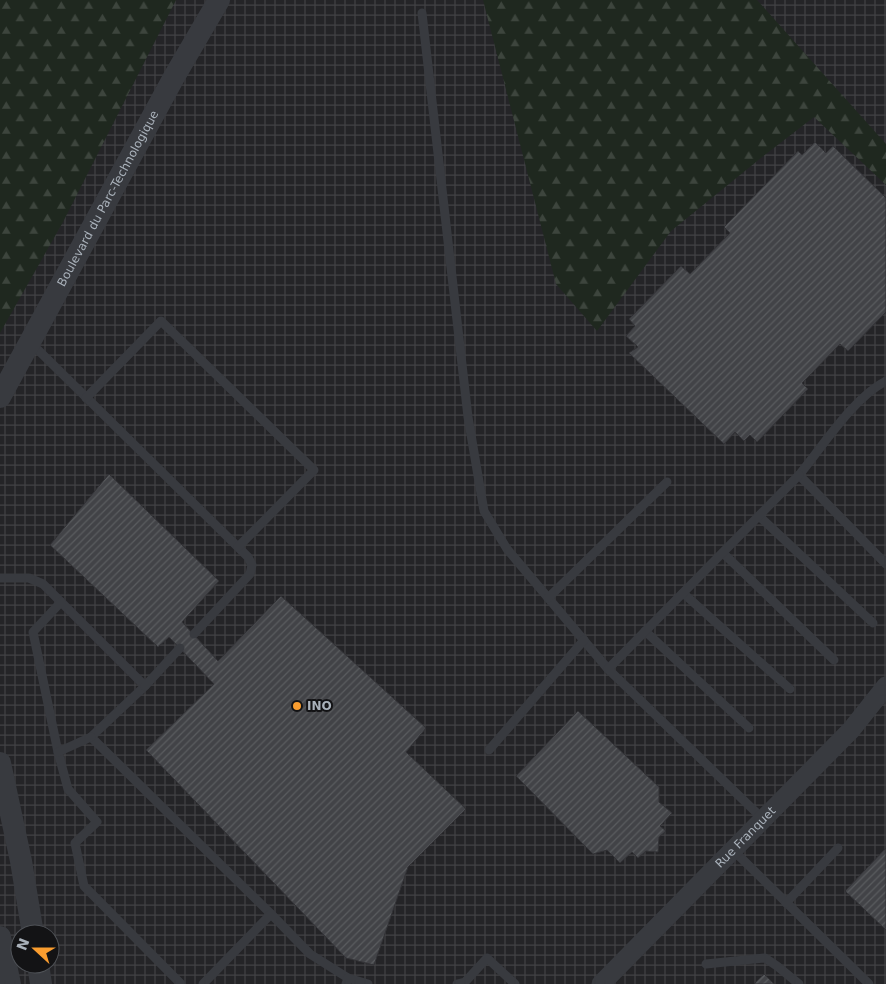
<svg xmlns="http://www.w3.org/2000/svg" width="886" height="984" viewBox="0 0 886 984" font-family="'DejaVu Sans',sans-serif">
<defs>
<pattern id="industrial-grid" width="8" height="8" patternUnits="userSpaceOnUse" patternTransform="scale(1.25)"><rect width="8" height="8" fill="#242427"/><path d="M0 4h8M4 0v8" fill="none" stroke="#414144"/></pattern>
<pattern id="forest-firs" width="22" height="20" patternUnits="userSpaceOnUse" patternTransform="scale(1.25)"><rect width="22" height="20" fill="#1f281f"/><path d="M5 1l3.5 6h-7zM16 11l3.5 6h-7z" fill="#3d453d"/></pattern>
<pattern id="building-hatch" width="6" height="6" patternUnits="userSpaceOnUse" patternTransform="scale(1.25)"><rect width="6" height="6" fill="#424347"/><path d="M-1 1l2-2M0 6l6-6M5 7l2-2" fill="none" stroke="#5a5c5f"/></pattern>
</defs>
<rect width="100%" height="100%" fill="#18181a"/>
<path fill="url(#industrial-grid)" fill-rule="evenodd" d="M0,0H886V984H0ZM20,934H50V964H20Z"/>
<g fill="url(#forest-firs)">
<path d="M0,0H176L63,222L0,333Z"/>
<path d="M483,0H757L886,144V185L814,117L766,154L671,231L597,331L556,284Z"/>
</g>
<g fill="url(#building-hatch)" stroke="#323236">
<path d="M815,142L826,153L833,146L886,198V312L848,351L840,344L802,383L808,389L757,442L750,435L744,441L735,432L724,444L629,353L638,347L626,336L635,326L629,319L681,266L690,274L730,233L724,227L798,151L802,155Z"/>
<path d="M109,474L219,581L182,622L218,661L281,596L426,728L406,752L466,809L408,867L374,965L346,958L146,750L214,684L169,637L158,647L50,545Z"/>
<path d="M578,711L659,787V802L672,813L660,826L666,831L659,837L658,852L646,851L638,858L632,852L620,863L607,850L593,854L516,776Z"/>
<path d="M886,848V930L845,891Z"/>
<path d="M764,974L774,984H754Z"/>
</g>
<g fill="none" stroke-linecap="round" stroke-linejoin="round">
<g stroke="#383a3f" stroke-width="9">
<path d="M422,13L468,417L484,511L507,549L608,669"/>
<path d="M30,342L248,557L252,565L250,574L194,634"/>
<path d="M886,381C853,398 823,446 799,475L886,564"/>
<path d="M86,398L161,321L314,470L238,547"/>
<path d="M759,516L873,623"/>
<path d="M723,553L834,660"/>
<path d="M0,578H29L43,584L145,686L91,737L271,914"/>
<path d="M683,593L790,689"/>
<path d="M548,598L667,482"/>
<path d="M61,602L33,632L58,752L68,789L97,822L75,843L84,886L181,984"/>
<path d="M645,631L749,728"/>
<path d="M145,686L180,648"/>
<path d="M489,750L584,640"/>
<path d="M58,752L91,737"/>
<path d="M763,819L608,669L799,475"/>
<path d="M733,850L869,984"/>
<path d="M786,903L838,848"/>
<path d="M706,964L765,958L777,966L799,984"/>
<path d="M203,984L271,914L310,954L348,978"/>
<path d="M346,984L348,978L368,984"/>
<path d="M457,984L465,982L487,958L515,984"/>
</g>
<path stroke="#383a3f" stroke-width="19" id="s1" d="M601,984L851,730L886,686"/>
<g stroke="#383a3f" stroke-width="22">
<path id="s2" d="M0,397L174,77L219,0"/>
<path d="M0,763L21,861L33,934"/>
<path d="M0,937L10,984"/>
<path d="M38,964L41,984"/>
</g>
</g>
<circle fill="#fa9d2f" stroke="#131315" stroke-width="2" cx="297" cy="706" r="5"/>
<g text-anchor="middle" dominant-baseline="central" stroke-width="4" stroke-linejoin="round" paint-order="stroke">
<g font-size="12" fill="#a9b1ba" stroke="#131315">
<text stroke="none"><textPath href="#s2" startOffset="226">Boulevard du Parc-Technologique</textPath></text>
<text stroke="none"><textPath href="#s1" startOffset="206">Rue Franquet</textPath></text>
</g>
<g font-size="12" font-weight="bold" fill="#a9b1ba" stroke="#131315" text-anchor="start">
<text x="307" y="706">INO</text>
</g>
</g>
<g transform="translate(35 949) rotate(291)"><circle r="24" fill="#131315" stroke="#4f5257"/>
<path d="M0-4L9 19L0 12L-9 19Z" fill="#fa9d2f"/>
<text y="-8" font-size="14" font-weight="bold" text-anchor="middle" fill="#a9b1ba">N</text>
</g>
</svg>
